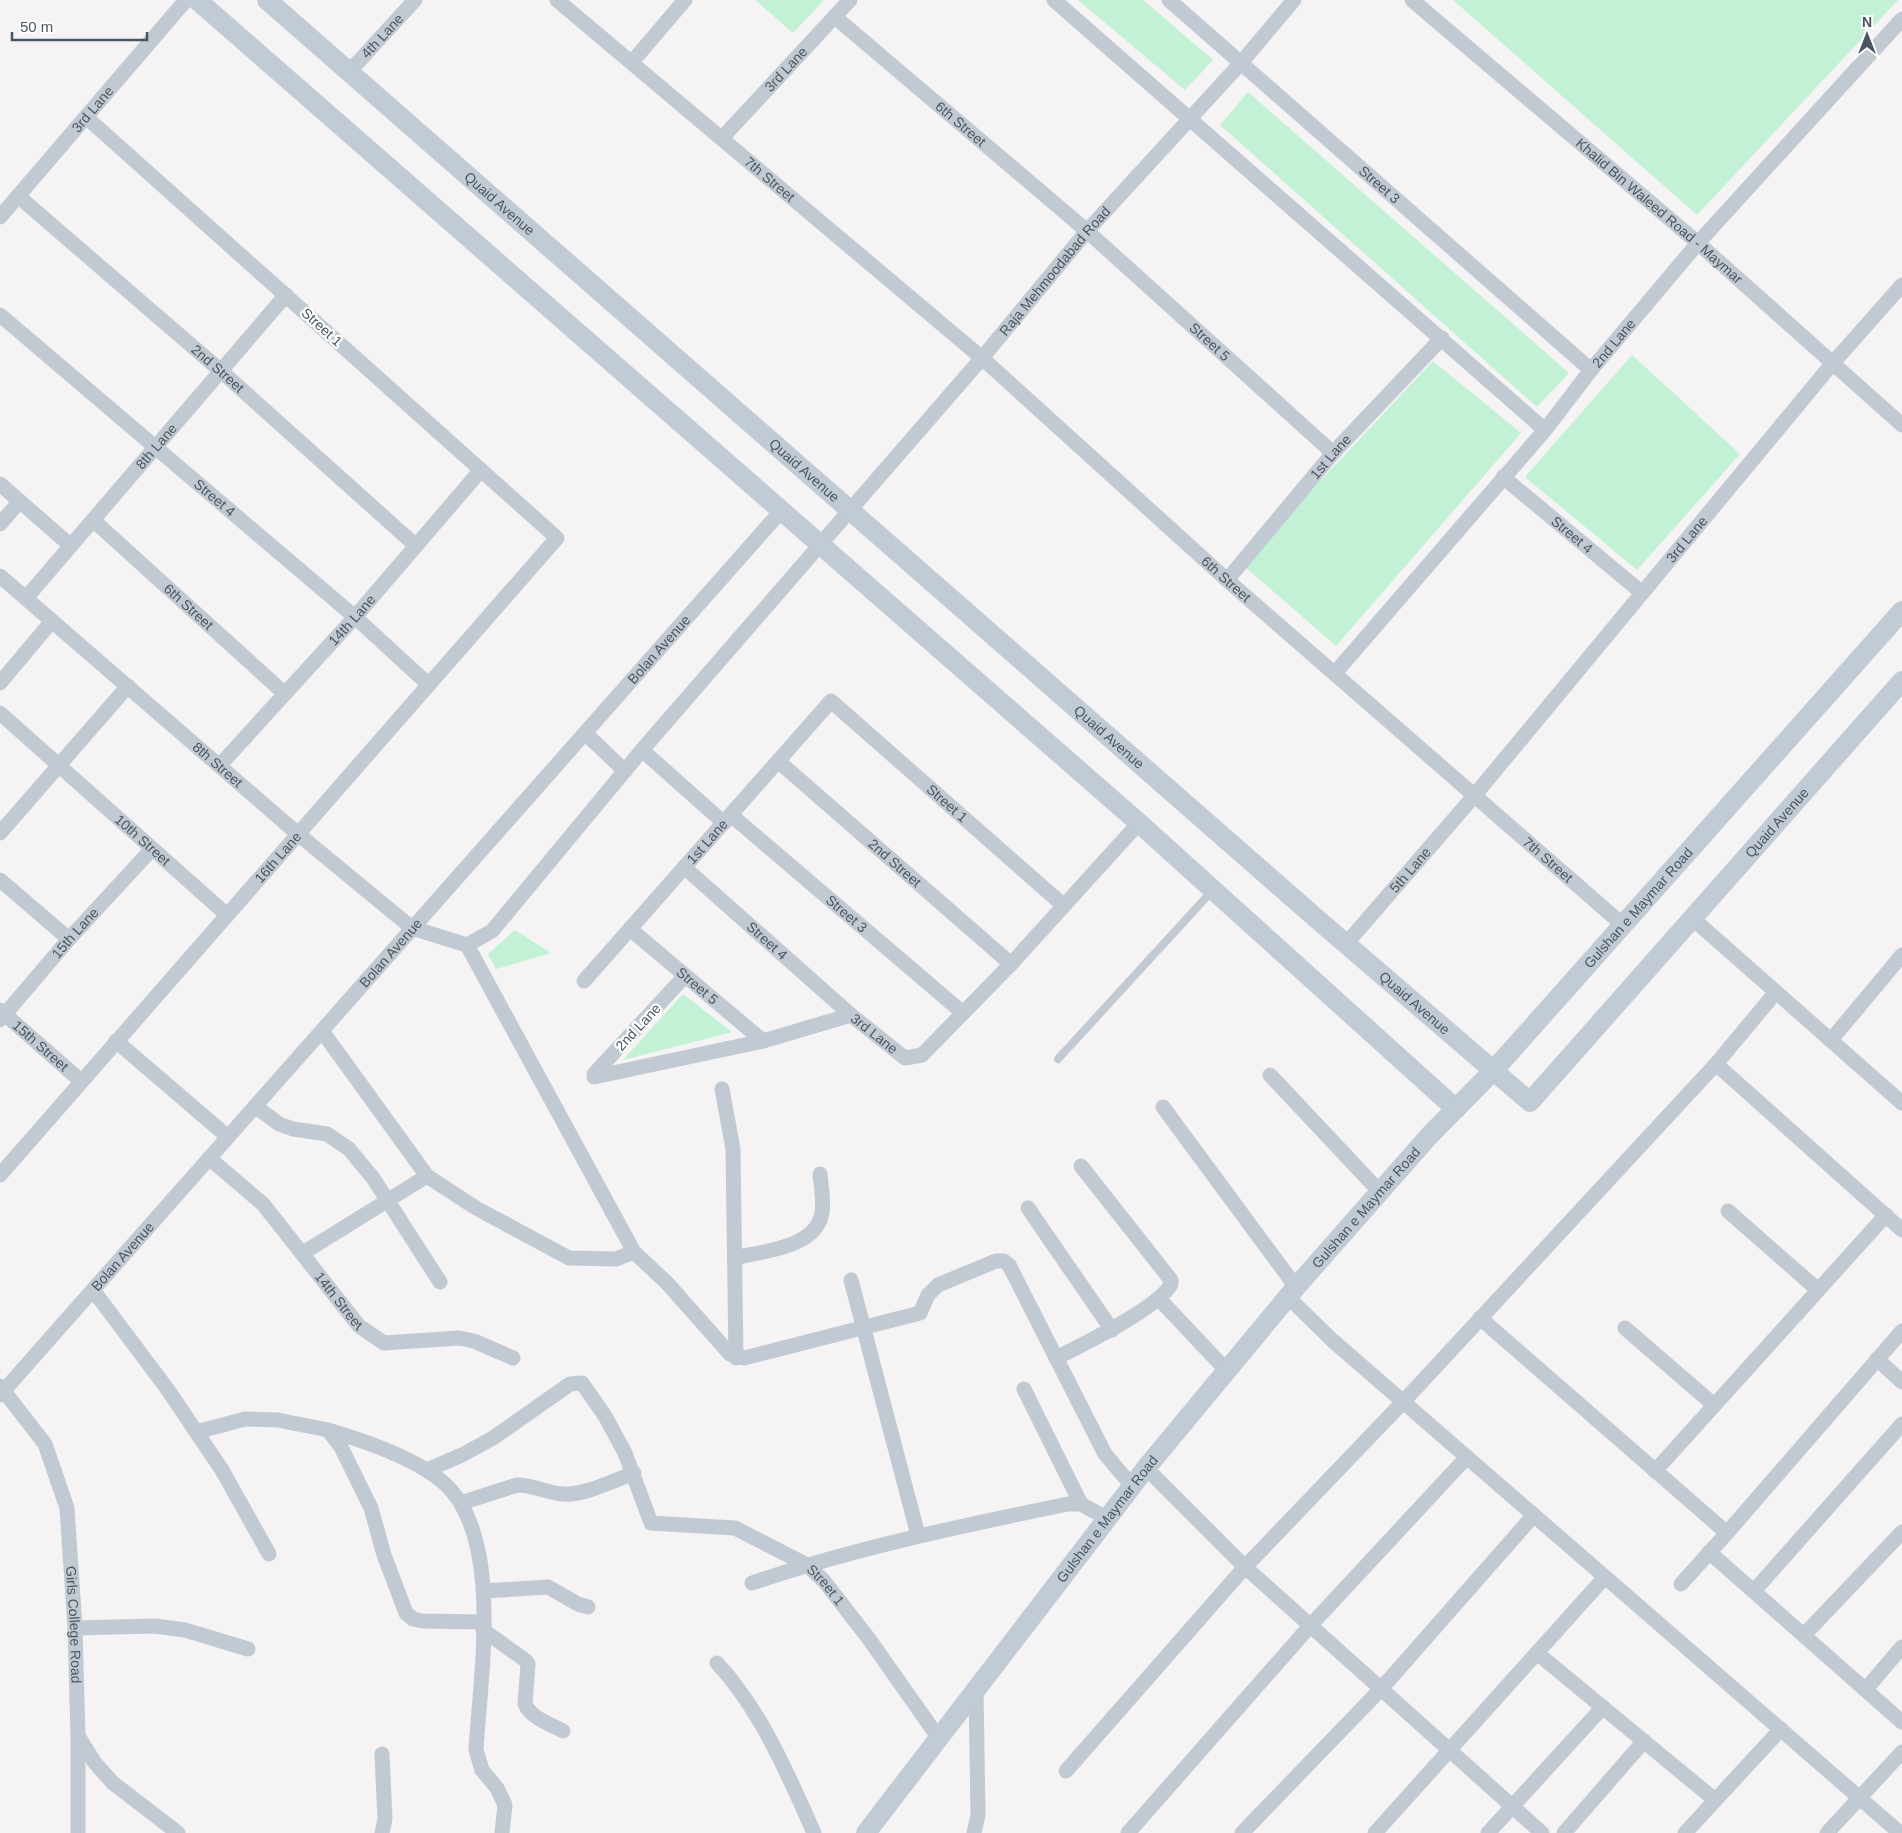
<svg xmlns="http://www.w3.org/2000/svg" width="1902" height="1833" viewBox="0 0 1902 1833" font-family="Arial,sans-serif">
<rect width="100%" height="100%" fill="#f5f3f3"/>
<g fill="#c3f1d5">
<path d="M755,0H824L793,33Z"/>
<path d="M1078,0H1143L1213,60L1185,90Z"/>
<path d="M1453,0H1898L1697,215Z"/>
<path d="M1248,92L1569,373L1537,407L1220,125Z"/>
<path d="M1632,355L1740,454L1637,570L1525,477Z"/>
<path d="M1433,361L1521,433L1336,646L1242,564Z"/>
<path d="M515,930L551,953L496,969L488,954Z"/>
<path d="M683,994L732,1032L623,1060Z"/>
</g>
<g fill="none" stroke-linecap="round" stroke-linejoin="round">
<path stroke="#c1cad2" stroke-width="8" d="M1058,1059L1212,891"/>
<g stroke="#c1cad2" stroke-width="15">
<path id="s1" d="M557,0L982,358L1227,580L1623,925"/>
<path d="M1054,0L1545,430"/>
<path id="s2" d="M1169,0L1591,370"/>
<path id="s3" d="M1412,0L1698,243L1902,425"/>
<path id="s4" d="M835,17L1087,231L1333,453"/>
<path d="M632,62L685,0"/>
<path id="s5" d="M349,72L415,0"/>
<path id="s6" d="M722,138L850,0"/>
<path id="s7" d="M18,196L221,371L415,545"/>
<path id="s8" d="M0,217L186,0"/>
<path id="s9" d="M0,315L355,617L429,685"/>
<path id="s10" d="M1503,477L1641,592"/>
<path d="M0,484L71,546"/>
<path id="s11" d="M93,520L284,693"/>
<path d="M0,524L19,502"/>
<path id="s12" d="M0,576L298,834L412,928L467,945L634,1252L667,1283L730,1354L744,1358L920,1313L928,1295L938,1285L996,1261H1004L1009,1265L1105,1454L1132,1486"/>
<path id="s13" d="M1227,580L1333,453L1442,338"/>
<path id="s14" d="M26,598L286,295"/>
<path id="s15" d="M1335,673L1545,430L1591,370L1698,243L1902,19"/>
<path d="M0,683L52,621"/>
<path id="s16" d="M0,713L227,915"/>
<path d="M585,733L625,771"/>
<path d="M642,750L724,823"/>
<path id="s17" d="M778,761L1011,964"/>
<path id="s18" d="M220,765L355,617L481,470"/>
<path id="s19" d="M731,815L963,1013"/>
<path d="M0,833L128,686"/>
<path id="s20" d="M684,867L851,1015"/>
<path d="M0,880L69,939"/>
<path d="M1692,918L1902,1103"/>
<path id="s21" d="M630,929L763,1041"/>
<path id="s22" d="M1346,944L1474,796L1832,364L1902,285"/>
<path id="s23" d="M467,945L492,931L642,750L982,358L1087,231L1240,64L1294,0"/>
<path id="s24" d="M685,976L594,1074V1077L763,1041L851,1015L905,1058L922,1055L1011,964L1139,823"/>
<path id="s25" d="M584,981L831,701L1063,905"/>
<path id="s26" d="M0,1010L81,1081"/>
<path id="s27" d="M0,1020L69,939L152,849"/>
<path d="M322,1031L427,1176L476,1208L569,1258L616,1259L634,1252"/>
<path d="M1831,1040L1902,955"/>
<path d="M116,1041L228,1137"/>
<path d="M1716,1064L1902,1230"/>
<path d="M1270,1075L1380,1192"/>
<path d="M722,1089L733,1149L736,1358"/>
<path d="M255,1106L279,1124L293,1129L327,1134L349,1149L373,1178L440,1282"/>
<path d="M1163,1107L1296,1287"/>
<path id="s28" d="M209,1158L263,1204L359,1326L384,1343L459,1338L474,1341L513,1358"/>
<path id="s29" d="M0,1175L557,538L86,117"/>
<path d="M1028,1208L1112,1330"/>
<path d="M1728,1211L1818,1290"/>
<path d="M303,1253L427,1176"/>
<path d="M735,1258C763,1251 816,1248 822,1213C824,1201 821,1186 820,1174"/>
<path d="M851,1280L918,1535"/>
<path d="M93,1290L168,1390L222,1470L269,1554"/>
<path d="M1288,1297L1332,1340L1900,1833"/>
<path d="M1157,1300L1162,1302L1228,1372"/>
<path d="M1480,1318L1727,1533"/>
<path d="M1625,1328L1714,1405"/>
<path d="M1056,1358C1082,1345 1160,1307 1171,1284V1280L1081,1166"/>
<path d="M1877,1359L1902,1382"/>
<path id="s30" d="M0,1386L45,1444L67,1508L75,1628L78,1736L95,1763L113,1783L178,1833"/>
<path d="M1024,1389L1081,1504"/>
<path id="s31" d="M0,1395L782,510"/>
<path d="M328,1430C362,1440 417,1459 444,1483C504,1537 480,1676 476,1750L482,1770L497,1788L505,1805L502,1833"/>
<path d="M196,1432L245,1419L278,1420L328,1430L341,1447L371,1508L384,1555L406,1613L413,1619L422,1621L483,1622"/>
<path d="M1146,1468L1245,1567L1542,1833"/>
<path id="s32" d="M427,1470L462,1455L493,1438L570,1384L582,1383L605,1416L625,1453L651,1523L735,1528L807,1565L824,1581L869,1639L938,1737"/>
<path d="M1655,1471L1886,1215"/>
<path d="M461,1503L517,1485C534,1485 547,1493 563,1494C583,1496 615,1480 634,1473"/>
<path d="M1709,1552L1902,1722"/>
<path d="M752,1583C855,1548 961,1526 1068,1504H1081L1108,1519"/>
<path d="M1681,1584L1727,1533L1902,1331"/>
<path d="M484,1591L548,1587L578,1604L588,1607"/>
<path d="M1754,1591L1902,1424"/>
<path d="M75,1628L155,1626L185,1630L248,1649"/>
<path d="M483,1630L525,1660L528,1664L525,1704C531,1718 550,1724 563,1731"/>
<path d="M1804,1635L1902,1532"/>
<path d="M1537,1653L1715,1800"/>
<path d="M717,1663C760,1709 789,1776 814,1833"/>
<path d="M1866,1689L1902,1647"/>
<path d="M78,1737V1833"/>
<path d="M1066,1771L1245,1567L1403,1402L1716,1064L1776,992"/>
<path d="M382,1833L385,1819L382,1754"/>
<path d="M974,1833L978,1815L976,1688"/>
<path d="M1128,1833L1310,1626L1467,1457"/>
<path d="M1242,1833L1381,1689L1534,1515"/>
<path d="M1375,1833L1605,1577"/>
<path d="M1488,1833L1603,1707"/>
<path d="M1564,1833L1644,1741"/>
<path d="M1685,1833L1781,1729"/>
<path d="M1827,1833L1902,1752"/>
</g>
<g stroke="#c1cbd6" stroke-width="20">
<path d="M197,0L1139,823L1456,1109"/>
<path id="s33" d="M267,0L1317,919L1530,1102L1902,681"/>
<path id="s34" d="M866,1833L1146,1468L1296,1287L1429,1136L1494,1070L1902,611"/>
</g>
</g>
<g text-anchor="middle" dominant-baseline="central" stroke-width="4.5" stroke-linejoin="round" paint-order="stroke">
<g font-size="14" fill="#4a5661" stroke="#fff">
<text stroke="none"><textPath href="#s5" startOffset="49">4th Lane</textPath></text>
<text stroke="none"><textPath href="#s6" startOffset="94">3rd Lane</textPath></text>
<text stroke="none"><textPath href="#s8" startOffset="142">3rd Lane</textPath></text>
<text stroke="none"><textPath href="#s4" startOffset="165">6th Street</textPath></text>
<text stroke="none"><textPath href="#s1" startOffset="278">7th Street</textPath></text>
<text stroke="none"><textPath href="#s2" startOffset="280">Street 3</textPath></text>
<text stroke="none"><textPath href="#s33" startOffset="309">Quaid Avenue</textPath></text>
<text stroke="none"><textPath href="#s3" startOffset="325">Khalid Bin Waleed Road - Maymar</textPath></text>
<text stroke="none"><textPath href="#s23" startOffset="896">Raja Mehmoodabad Road</textPath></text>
<text transform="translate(322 327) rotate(42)">Street 1</text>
<text stroke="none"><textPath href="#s4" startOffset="496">Street 5</textPath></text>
<text stroke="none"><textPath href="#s15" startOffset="432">2nd Lane</textPath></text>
<text stroke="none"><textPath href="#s7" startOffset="264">2nd Street</textPath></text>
<text stroke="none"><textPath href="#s14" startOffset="200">8th Lane</textPath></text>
<text stroke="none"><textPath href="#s13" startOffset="161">1st Lane</textPath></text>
<text stroke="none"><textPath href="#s33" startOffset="714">Quaid Avenue</textPath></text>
<text stroke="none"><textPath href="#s9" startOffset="282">Street 4</textPath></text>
<text stroke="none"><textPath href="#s10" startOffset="90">Street 4</textPath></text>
<text stroke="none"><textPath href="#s22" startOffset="529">3rd Lane</textPath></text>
<text stroke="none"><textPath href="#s1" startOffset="885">6th Street</textPath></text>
<text stroke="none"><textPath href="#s11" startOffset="129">6th Street</textPath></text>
<text stroke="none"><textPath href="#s18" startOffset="196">14th Lane</textPath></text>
<text stroke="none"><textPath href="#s31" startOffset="995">Bolan Avenue</textPath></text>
<text stroke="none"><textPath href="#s33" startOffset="1119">Quaid Avenue</textPath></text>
<text stroke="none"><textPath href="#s12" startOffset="288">8th Street</textPath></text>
<text stroke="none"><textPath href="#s25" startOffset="528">Street 1</textPath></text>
<text stroke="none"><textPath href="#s33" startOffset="2049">Quaid Avenue</textPath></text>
<text stroke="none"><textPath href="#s16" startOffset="191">10th Street</textPath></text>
<text stroke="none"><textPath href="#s25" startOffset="186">1st Lane</textPath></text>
<text stroke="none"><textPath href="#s29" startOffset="422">16th Lane</textPath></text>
<text stroke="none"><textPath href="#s1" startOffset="1312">7th Street</textPath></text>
<text stroke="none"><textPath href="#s17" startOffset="155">2nd Street</textPath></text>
<text stroke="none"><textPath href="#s22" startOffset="98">5th Lane</textPath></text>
<text stroke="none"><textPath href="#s34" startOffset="1206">Gulshan e Maymar Road</textPath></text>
<text stroke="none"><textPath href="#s19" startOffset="152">Street 3</textPath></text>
<text stroke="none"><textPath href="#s27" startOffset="115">15th Lane</textPath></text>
<text stroke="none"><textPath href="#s20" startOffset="111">Street 4</textPath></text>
<text stroke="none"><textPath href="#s31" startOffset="590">Bolan Avenue</textPath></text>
<text stroke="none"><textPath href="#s21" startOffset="88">Street 5</textPath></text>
<text stroke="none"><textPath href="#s33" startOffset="1524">Quaid Avenue</textPath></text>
<text transform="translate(638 1027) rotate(-47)">2nd Lane</text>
<text stroke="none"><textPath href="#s24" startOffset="431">3rd Lane</textPath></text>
<text stroke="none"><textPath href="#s26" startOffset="54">15th Street</textPath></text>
<text stroke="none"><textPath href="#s34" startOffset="801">Gulshan e Maymar Road</textPath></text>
<text stroke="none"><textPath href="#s31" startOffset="185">Bolan Avenue</textPath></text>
<text stroke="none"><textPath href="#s28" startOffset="194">14th Street</textPath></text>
<text stroke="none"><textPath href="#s34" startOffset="396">Gulshan e Maymar Road</textPath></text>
<text stroke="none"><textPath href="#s32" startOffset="529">Street 1</textPath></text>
<text stroke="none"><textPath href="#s30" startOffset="258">Girls College Road</textPath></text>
</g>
</g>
<g transform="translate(1867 35)" stroke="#ffffff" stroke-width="4" paint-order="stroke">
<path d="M0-4L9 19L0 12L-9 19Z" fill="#4a5661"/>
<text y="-8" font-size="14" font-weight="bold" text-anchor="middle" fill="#4a5661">N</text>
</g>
<path d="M12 32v8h135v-8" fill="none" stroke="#4a5661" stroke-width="2.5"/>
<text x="20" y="32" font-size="15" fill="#4a5661" stroke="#ffffff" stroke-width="4" paint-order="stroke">50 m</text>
</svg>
